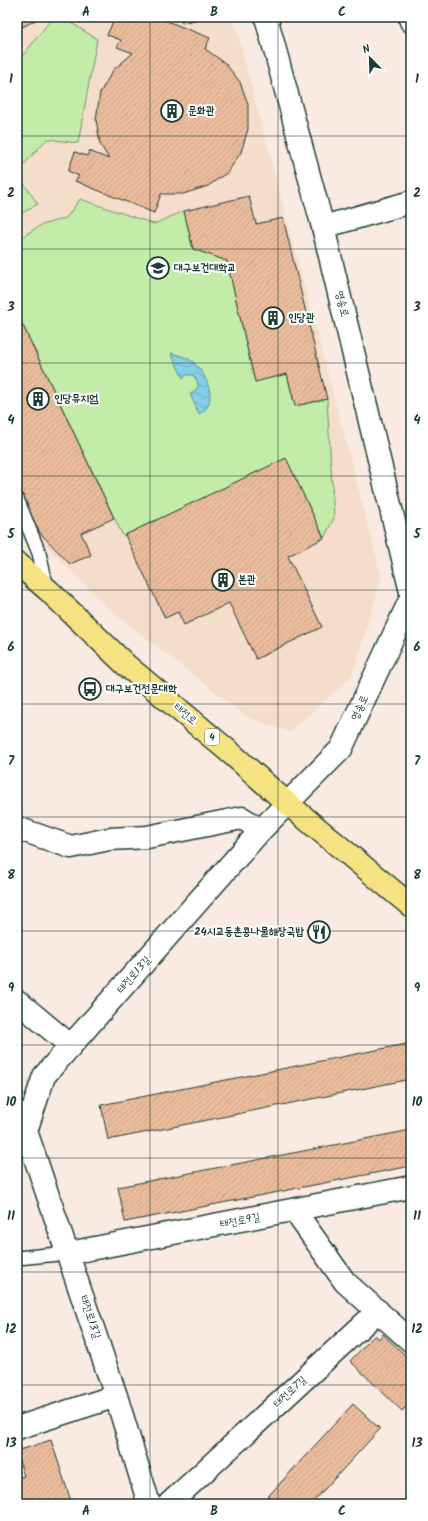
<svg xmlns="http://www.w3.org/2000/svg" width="428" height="1521" viewBox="0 0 428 1521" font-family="Kalam,'Poor Story',sans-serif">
<defs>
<pattern id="water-waves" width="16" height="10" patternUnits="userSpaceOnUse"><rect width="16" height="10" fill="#85d0e6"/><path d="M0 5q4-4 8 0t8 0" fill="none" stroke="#6caabb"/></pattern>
<pattern id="building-hatch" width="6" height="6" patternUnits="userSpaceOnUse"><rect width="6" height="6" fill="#ebbc9c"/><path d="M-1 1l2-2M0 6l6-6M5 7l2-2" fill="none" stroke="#c9a287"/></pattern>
</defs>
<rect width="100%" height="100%" fill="#f9ebe1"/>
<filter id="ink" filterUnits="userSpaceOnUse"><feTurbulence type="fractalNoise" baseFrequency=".025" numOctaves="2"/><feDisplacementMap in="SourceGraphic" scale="8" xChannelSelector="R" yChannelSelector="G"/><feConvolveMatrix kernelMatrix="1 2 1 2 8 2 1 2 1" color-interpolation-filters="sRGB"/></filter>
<g filter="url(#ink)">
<path fill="#f5ddcc" d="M17,17H233L382,578L352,676L290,732L248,718L109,609L17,518Z"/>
<g fill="#c2eca8" stroke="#70946e">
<path d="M53,17H62L97,39L78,143L47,139L17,172V58L25,53Z"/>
<path d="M17,174L38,204L17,216Z"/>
<path d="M80,199L154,224L184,211L193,249L227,261L255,381L287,374L295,406L327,399L334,518L324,538L286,459L123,536L17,313V240L41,225L66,218Z"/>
</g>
<path fill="url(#water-waves)" stroke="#5c959f" d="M171,353C179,355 187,357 194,363C207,374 220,405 199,414L190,394C199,390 201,382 192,375H187L183,378Z"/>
<g fill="url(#building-hatch)" stroke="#1f3d34">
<path d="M17,17H41L17,30Z"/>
<path d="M115,17H157L210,38L205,49L225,63L240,82L248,104V129L241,152L228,172L208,186L183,194H161L154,213L75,181L79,176L68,171L75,152L87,156L89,151L109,159L100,144L96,119L100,93L113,70L133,53L117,47L121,40L107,35Z"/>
<path d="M181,17H207L182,23Z"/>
<path d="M249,196L256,224L283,218L327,399L295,406L287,374L255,382L227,261L193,249L184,211Z"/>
<path d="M17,313L114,518L81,533L91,555L70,564L40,533L17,486Z"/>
<path d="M286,458L324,538L288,556L322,627L256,659L229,603L184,625L178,612L165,618L125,535Z"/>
<path d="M411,1043V1079L108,1140L101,1105Z"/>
<path d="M411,1130V1166L125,1222L118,1187Z"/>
<path d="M383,1334L411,1361V1402L402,1411L350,1361L375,1335L379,1339Z"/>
<path d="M353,1404L380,1429L311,1504H261Z"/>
<path d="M51,1440L72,1504H17V1478L24,1476L17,1455V1451Z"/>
</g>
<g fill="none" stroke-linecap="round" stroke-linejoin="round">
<g stroke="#1f3d34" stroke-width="16">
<g id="service">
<path d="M17,499L39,553L47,589"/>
<path d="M17,1258L69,1253"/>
</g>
</g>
<g stroke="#1f3d34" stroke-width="25">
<g id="minor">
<path d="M410,17L411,21"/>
<path d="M323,227L411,202"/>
<path d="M17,828L71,847L109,839L147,837L242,818L261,830"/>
<path d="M17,1001L71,1046"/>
<path d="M17,1112L26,1131L17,1134"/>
<path d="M294,1210L345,1282L411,1341"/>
<path d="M69,1253L411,1187"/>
<path d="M17,1428L116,1396"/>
<path d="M169,1504L378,1311"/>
</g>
</g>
<g stroke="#1f3d34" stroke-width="25">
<g id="secondary">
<path d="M266,17L323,227L411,592"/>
<path d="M149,1504L116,1396L26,1131L44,1076L261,830L341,749L411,598"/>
</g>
</g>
<g stroke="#1f3d34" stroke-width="25">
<path id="primary" d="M17,563L48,590L126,665L233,755L288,804L411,906"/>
</g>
<use href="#service" stroke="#fff" stroke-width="13"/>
<use href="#minor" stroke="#fff" stroke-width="22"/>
<use href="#secondary" stroke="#fff" stroke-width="22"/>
<use href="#primary" stroke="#f6e281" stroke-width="22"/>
</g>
</g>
<path fill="none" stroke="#1f3d34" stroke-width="1" stroke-opacity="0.55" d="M150,17V1504M278,17V1504M17,136H411M17,249H411M17,363H411M17,476H411M17,590H411M17,704H411M17,817H411M17,931H411M17,1045H411M17,1158H411M17,1272H411M17,1385H411"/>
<defs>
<g id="building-ring" transform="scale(1.15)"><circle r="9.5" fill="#fff" stroke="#1f3d34" stroke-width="1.5"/><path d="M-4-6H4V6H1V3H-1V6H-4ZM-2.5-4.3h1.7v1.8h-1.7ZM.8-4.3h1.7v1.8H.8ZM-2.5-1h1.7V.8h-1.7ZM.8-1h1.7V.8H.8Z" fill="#1f3d34"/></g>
<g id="university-ring" transform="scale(1.15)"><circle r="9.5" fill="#fff" stroke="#1f3d34" stroke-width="1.5"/><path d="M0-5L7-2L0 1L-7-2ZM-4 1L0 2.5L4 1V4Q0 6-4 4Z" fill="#1f3d34"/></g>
<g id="bus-ring" transform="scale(1.15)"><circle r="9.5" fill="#fff" stroke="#1f3d34" stroke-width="1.5"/><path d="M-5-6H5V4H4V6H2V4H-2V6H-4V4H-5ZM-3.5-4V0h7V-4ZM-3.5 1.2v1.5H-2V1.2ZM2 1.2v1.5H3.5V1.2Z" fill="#1f3d34"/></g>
<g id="restaurant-ring" transform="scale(1.15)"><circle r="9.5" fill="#fff" stroke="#1f3d34" stroke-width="1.5"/><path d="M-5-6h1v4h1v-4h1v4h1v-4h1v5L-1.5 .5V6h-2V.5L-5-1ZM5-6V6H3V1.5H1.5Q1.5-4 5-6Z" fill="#1f3d34"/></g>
</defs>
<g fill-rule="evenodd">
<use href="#building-ring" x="172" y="111"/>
<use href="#university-ring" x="158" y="268"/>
<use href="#building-ring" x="273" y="318"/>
<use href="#building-ring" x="38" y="399"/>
<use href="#building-ring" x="223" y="580"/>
<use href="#bus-ring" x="90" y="689"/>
<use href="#restaurant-ring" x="319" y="932"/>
</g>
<g text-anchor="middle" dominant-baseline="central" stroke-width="4" stroke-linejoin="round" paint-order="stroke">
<rect fill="#fff" stroke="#627771" stroke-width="1" x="205" y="729" width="14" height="16" rx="3"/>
<g font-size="10" font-weight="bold" fill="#1f3d34">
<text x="212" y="737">4</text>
</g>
<g font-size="11" font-weight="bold" fill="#1f3d34" stroke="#fff" text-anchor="start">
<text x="188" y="111">문화관</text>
<text x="174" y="268">대구보건대학교</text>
<text x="288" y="318">인당관</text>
<text x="54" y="399">인당뮤지엄</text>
<text x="238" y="580">본관</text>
<text x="106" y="689">대구보건전문대학</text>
<text x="304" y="932" text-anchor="end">24시교동촌콩나물해장국밥</text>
</g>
<g font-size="11" fill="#1f3d34" stroke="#fff">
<text transform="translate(342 304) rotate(77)">영송로</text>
<text transform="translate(360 708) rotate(-65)">영송로</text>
<text transform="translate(185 714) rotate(40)">태전로</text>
<text transform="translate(134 975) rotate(-49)">태전로13길</text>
<text transform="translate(240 1221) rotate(-11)">태전로9길</text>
<text transform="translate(90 1317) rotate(72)">태전로13길</text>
<text transform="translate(290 1392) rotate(-43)">태전로7길</text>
</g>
</g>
<rect width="428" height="1521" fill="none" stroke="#fff" stroke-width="44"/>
<g transform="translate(370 58) rotate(337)" stroke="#ffffff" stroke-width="3" paint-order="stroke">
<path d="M0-3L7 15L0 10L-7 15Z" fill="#1f3d34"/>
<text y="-6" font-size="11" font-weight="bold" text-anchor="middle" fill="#1f3d34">N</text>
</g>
<rect x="22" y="22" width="384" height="1477" fill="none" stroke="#1f3d34" stroke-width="1.5"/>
<g font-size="13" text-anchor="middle" font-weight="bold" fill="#1f3d34">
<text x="86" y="16">A</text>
<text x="214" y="16">B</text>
<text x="342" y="16">C</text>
<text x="11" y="83">1</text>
<text x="417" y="83">1</text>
<text x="11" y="197">2</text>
<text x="417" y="197">2</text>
<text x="11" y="311">3</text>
<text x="417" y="311">3</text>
<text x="11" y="424">4</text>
<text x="417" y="424">4</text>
<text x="11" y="538">5</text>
<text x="417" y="538">5</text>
<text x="11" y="651">6</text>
<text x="417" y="651">6</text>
<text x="11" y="765">7</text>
<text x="417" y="765">7</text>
<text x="11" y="879">8</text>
<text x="417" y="879">8</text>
<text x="11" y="992">9</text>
<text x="417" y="992">9</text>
<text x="11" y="1106">10</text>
<text x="417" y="1106">10</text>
<text x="11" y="1220">11</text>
<text x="417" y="1220">11</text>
<text x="11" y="1333">12</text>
<text x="417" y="1333">12</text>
<text x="11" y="1447">13</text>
<text x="417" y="1447">13</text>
<text x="86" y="1515">A</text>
<text x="214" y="1515">B</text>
<text x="342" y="1515">C</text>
</g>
</svg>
